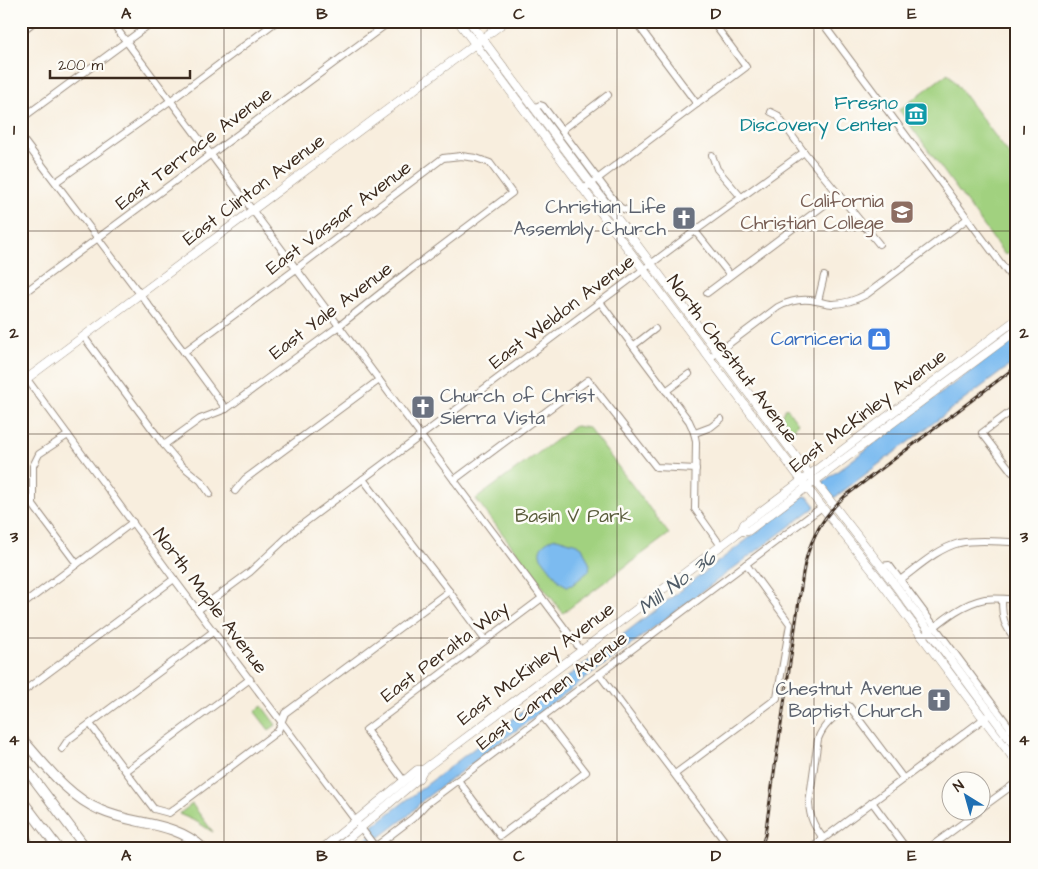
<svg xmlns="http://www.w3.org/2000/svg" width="1038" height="869" viewBox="0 0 1038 869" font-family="'Architects Daughter',sans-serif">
<rect width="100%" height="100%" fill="#fdfcf7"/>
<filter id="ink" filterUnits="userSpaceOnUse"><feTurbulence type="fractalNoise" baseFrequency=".02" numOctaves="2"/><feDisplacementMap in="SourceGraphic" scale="10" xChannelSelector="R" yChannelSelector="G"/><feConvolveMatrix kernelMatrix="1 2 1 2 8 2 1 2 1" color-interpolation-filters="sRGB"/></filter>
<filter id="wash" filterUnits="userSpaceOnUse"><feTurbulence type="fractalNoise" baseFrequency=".0096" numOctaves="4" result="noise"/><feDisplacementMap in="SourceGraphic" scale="20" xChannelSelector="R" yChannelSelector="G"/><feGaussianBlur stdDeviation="1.12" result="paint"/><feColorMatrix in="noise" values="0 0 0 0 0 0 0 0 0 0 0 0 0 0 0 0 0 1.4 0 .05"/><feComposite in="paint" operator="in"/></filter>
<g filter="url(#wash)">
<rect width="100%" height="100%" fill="#f8eede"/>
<g fill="#a1d17f" stroke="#6e7e4e">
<path d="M948,73L1017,165V247L1005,255L899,110Z"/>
<path d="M786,407L798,423L792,432L781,416Z"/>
<path d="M575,426L589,428L669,534L563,613L476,499Z"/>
<path d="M262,706L276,725L269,730L255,712Z"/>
<path d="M192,804L213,832L197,822L179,814Z"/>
</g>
<g fill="#7bbbf0" stroke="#5b7287">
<path d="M1017,336V360L834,498C827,494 822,489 823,482Z"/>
<path d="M804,496L809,497L815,505L814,508L423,800L409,815L380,837L377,838L372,831L374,825Z"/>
<path d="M557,538L577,544L582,547L590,565L589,571L572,585L567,586L560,582L541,557C536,547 548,539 557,538Z"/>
</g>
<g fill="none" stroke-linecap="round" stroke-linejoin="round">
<path stroke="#7bbbf0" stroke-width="5" d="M359,848L379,831"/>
</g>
</g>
<g filter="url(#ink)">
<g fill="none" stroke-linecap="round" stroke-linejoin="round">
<g stroke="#9a8c7e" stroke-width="8">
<g id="minor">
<path d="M111,21L581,650"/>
<path d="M635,21L697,104"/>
<path d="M821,21L1017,285"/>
<path d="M21,32L35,21"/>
<path d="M534,108L540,105L543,106L616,203L621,208L626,210"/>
<path d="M771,112L777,115L804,152L879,244"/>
<path d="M21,119L154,21"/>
<path d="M562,130L608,95"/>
<path d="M21,137L184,352L226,409"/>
<path d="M712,155L717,169L741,197"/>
<path d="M56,182L170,101L277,21"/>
<path d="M584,189L746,67L712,21"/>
<path d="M695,231L730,275"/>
<path d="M707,293L839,194"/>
<path d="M21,295L384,26L380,21"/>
<path d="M818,301L824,276"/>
<path d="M600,302L689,421C693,429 695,434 696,442L695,509L721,546"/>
<path d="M84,337L164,445L180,464L201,481L210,494"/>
<path d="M633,346L655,329"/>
<path d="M710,358L778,307C791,300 802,298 816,301C822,302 827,304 832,304C845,304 856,300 867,294L967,219"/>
<path d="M21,371L174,579L376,848"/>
<path d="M666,391L689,374"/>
<path d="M1017,407L982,433L1012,472H1017"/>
<path d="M695,433L711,427L721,419"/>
<path d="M68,435L39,454L33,466V505L77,564"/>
<path d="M164,445L200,419L226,409L339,326L411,269L512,193L490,163L476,158L461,156L443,158L296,269L184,352"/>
<path d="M363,479L449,591L485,640"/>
<path d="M454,480L588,380L656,467L696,469"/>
<path d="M235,491L245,479L379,380"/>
<path d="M881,566L889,565L1017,737"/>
<path d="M900,580C918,567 937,549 959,543C977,539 998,542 1017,542"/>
<path d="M1002,599C1002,620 1004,625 1017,642"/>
<path d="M21,606L133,522"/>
<path d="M198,610L250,572L296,529L695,231L804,152"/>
<path d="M922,637C941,622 960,604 985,599C995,598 1007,599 1017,600"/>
<path d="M599,674L726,843"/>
<path d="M21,693L174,579"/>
<path d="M90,724L154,809L169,813L278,731L285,713L449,591"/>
<path d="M1010,729L1017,724"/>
<path d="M62,749L68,740L214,631"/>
<path d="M126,771L250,679"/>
<path d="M675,774L777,698L790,624L746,564"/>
<path d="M458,780L500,836L586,772L543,717"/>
<path d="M404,781L366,730L542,598"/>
<path d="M872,802L906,848"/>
<path d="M980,809L1017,782"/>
<path d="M823,838C814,826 810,819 809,803L818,739C824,723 836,716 849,706L903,778"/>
<path d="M375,847L413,818L426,804L822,507"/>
<path d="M811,848L990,714"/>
<path d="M929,848L978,812"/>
</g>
</g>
<g stroke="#9a8c7e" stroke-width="9">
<g id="major">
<path d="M458,21L722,375L818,502L875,574L1017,763"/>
<path d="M469,21L806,470L881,566L1017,749"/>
<path d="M21,383L506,21"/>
<path d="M741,531H748L760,522L1017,330"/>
<path d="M323,848L417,770H423"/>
<path d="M337,848L419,778L423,770L735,535L741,531L744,524L1017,319"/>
</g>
</g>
<g stroke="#9a8c7e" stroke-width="11">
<g id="highway">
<path d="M21,738C44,763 67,796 100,810C135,826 172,820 203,848"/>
<path d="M21,762L86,848"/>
<path d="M21,799L58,848"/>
<path d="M21,826L29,848"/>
</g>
</g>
<use href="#minor" stroke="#fff" stroke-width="6"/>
<use href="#major" stroke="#fff" stroke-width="8"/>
<use href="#highway" stroke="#fff" stroke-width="9"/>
<g stroke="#3b2a1e" stroke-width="3">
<path id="rail" d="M761,848L765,835L803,573C808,543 822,517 844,497L1017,366"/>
</g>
<use href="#rail" stroke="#fdfcf7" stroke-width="1" stroke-dasharray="4" stroke-linecap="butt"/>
</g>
</g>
<path fill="none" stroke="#3b2a1e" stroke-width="1" stroke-opacity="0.55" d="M224,21V848M421,21V848M617,21V848M814,21V848M21,231H1017M21,434H1017M21,638H1017"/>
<defs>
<g id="museum-square" transform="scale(1.25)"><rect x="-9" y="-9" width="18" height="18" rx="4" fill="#0f9aa8" stroke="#fdfcf7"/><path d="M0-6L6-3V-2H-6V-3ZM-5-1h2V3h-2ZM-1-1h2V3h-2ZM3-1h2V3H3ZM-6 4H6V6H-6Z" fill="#fff"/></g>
<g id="school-square" transform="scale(1.25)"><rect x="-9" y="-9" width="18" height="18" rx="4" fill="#8d6e63" stroke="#fdfcf7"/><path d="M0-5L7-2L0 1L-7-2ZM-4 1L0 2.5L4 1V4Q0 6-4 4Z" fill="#fff"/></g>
<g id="church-square" transform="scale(1.25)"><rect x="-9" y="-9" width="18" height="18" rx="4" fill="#6b7280" stroke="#fdfcf7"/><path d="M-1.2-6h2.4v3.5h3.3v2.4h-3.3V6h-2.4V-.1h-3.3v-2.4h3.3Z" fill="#fff"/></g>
<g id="shop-square" transform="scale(1.25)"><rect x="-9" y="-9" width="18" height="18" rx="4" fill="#3f7fe0" stroke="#fdfcf7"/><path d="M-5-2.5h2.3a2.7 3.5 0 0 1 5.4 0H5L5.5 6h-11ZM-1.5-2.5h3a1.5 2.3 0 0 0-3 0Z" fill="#fff"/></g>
</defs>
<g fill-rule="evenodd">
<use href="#museum-square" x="916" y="114"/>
<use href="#school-square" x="902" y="212"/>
<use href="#church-square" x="684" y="218"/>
<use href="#shop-square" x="879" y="339"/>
<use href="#church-square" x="423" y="407"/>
<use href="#church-square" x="939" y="700"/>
</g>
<g text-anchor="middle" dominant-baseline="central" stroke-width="5" stroke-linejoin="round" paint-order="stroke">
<g font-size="19" fill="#0d838f" stroke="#fdfcf7" text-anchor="end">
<text x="898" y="103">Fresno<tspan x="898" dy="22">Discovery Center</tspan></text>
</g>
<g font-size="19" fill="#3b2a1e" stroke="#fdfcf7">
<text transform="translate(194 149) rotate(-37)">East Terrace Avenue</text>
<text transform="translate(254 190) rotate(-37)">East Clinton Avenue</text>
<text transform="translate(339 218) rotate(-37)">East Vassar Avenue</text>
<text transform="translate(331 311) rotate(-37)">East Yale Avenue</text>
<text transform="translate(562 312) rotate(-37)">East Weldon Avenue</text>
<text transform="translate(732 359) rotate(53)">North Chestnut Avenue</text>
<text transform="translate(868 411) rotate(-37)">East McKinley Avenue</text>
<text transform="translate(210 601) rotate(53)">North Maple Avenue</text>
<text transform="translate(445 652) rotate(-37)">East Peralta Way</text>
<text transform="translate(536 664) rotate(-37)">East McKinley Avenue</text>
<text transform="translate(552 691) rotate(-37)">East Carmen Avenue</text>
</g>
<g font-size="19" fill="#785e54" stroke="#fdfcf7" text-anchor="end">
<text x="884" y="201">California<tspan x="884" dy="22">Christian College</tspan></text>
</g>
<g font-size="19" fill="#5b616d" stroke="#fdfcf7" text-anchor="end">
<text x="666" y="207">Christian Life<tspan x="666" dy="22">Assembly Church</tspan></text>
<text x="440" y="396" text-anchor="start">Church of Christ<tspan x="440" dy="22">Sierra Vista</tspan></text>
<text x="922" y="689">Chestnut Avenue<tspan x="922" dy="22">Baptist Church</tspan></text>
</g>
<g font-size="19" fill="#366cbe" stroke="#fdfcf7" text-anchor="end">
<text x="862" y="339">Carniceria</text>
</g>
<g font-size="19" fill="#5a5c3b" stroke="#fdfcf7">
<text x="573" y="516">Basin V Park</text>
</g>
<g font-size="20" font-style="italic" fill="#515d68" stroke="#fdfcf7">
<text transform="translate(677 583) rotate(-37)">Mill No. 36</text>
</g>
</g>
<rect width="1038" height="869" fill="none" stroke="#fdfcf7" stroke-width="55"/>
<g transform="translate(966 796) rotate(323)"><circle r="24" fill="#fdfcf7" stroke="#afa8a0"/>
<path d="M0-4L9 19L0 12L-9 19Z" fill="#1f6fb2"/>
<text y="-8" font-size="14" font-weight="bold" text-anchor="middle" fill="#3b2a1e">N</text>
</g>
<path d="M50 70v8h140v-8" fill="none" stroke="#3b2a1e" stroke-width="2.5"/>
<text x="58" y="70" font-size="15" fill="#3b2a1e" stroke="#fdfcf7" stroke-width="4" paint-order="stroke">200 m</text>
<rect x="28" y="28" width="982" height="814" fill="none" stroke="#3b2a1e" stroke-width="2"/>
<g font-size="16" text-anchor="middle" font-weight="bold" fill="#3b2a1e">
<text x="126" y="19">A</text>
<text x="322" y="19">B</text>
<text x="519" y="19">C</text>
<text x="716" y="19">D</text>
<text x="912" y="19">E</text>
<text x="14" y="135">1</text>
<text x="1024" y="135">1</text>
<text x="14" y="338">2</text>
<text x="1024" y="338">2</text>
<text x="14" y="542">3</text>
<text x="1024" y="542">3</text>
<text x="14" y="745">4</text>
<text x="1024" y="745">4</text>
<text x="126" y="861">A</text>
<text x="322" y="861">B</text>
<text x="519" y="861">C</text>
<text x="716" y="861">D</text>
<text x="912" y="861">E</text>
</g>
</svg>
